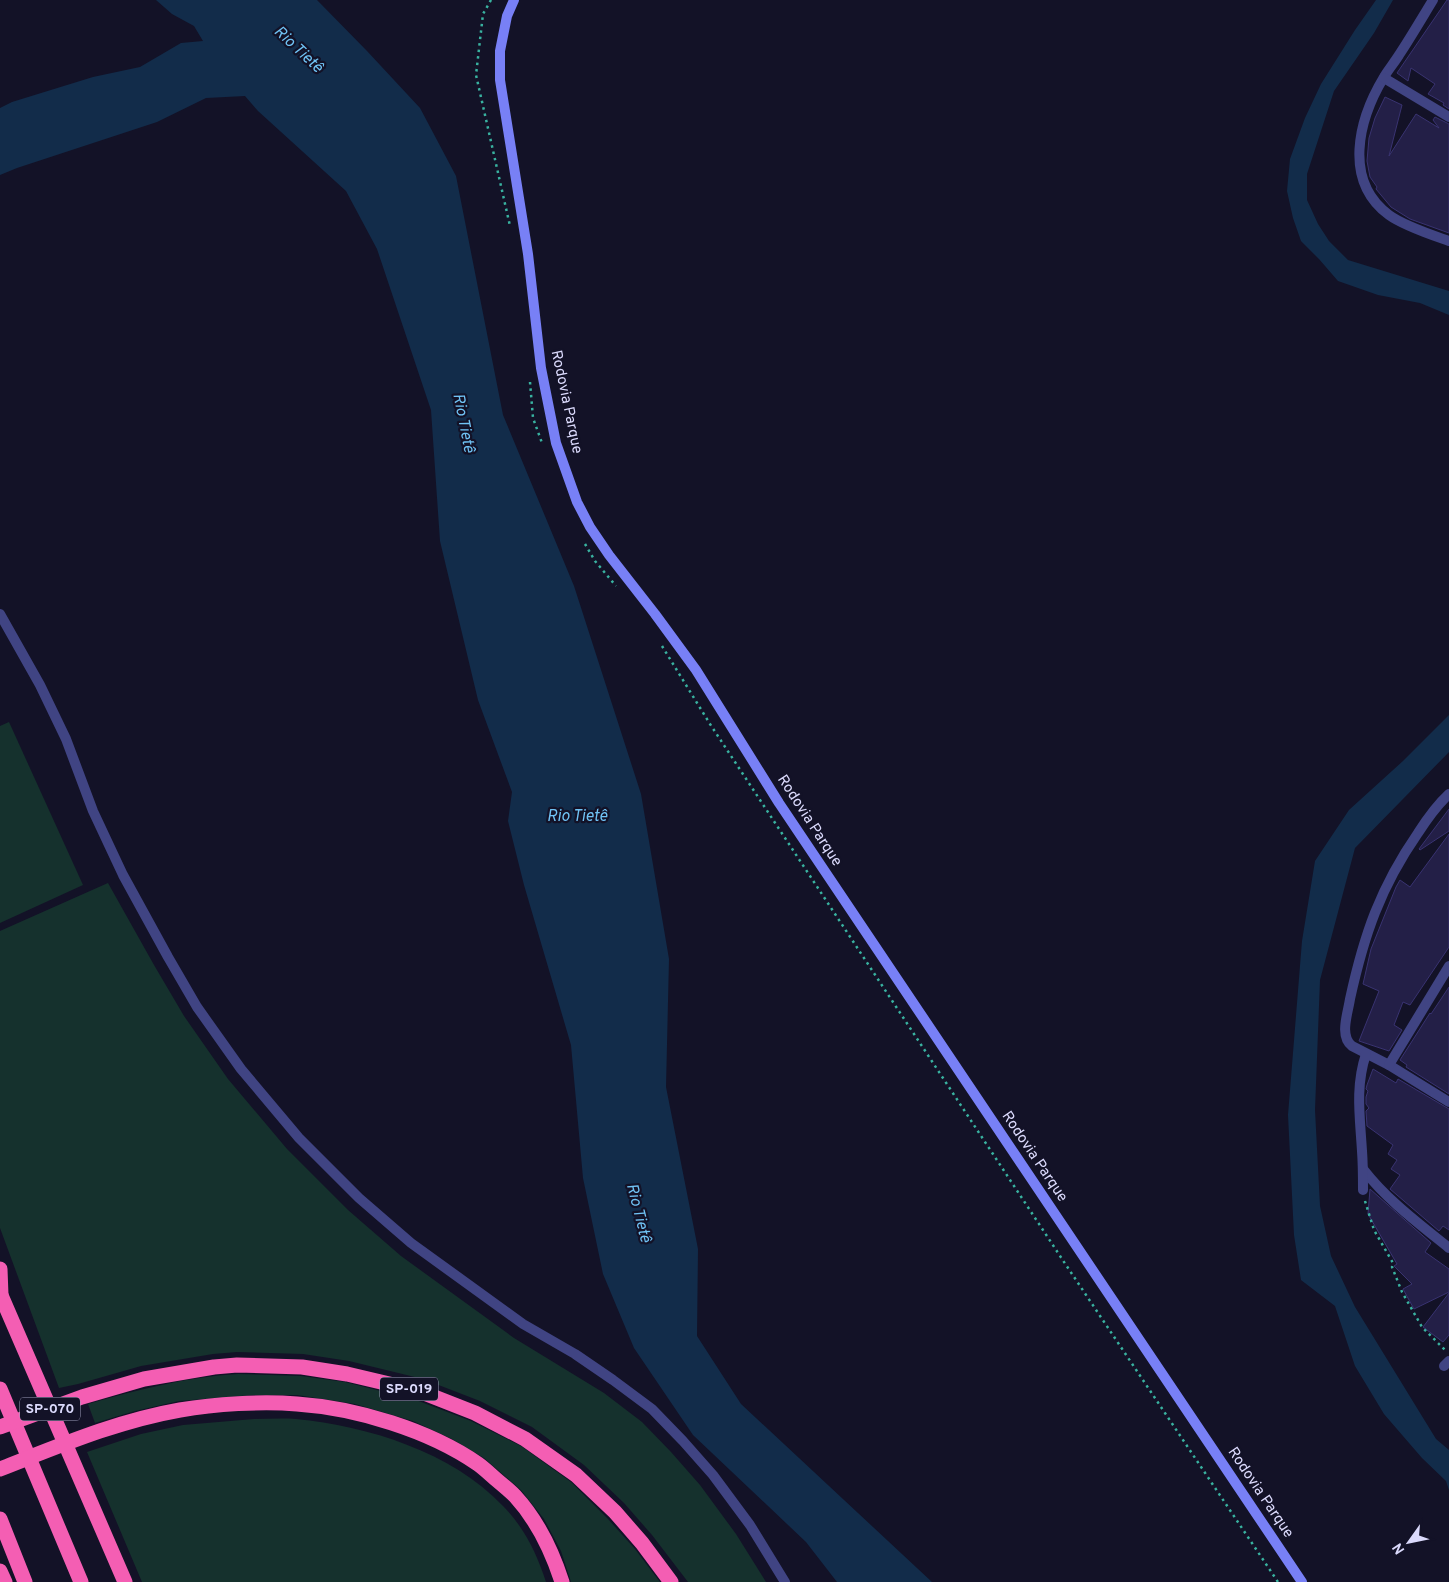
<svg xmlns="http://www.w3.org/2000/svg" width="1449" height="1582" viewBox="0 0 1449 1582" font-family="Overpass,sans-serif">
<rect width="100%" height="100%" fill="#131227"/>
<g fill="#15312d">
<path d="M9,722L83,885L0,923V726Z"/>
<path d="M108,883L154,965L184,1016L228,1079L287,1149L348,1210L401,1256L514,1338L604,1393L642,1422L671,1452L700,1485L736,1534L766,1582H688L652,1535L624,1503L584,1465L532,1427L480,1401L423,1379L349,1361L303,1354L237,1352L213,1354L141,1366L78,1384L59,1388L0,1228V931Z"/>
<path d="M238,1374L301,1376L345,1382L416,1400L471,1421L521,1446L571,1482L608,1519L635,1549L660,1582H571L561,1551L544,1519L521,1490L484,1458L452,1439L413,1421L355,1404L297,1395H253L179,1401L135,1411L95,1423L88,1404C137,1390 186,1377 238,1374Z"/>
<path d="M254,1419C268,1419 282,1418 296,1419C368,1426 452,1452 503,1506C524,1527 537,1554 546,1582H142L87,1452L141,1434L183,1425Z"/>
</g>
<g fill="#122c4a">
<path d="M156,0H317L367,51L420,108L456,176L503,415L574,586L641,794L669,959L666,1087L698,1249L697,1336L741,1404L932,1582H837L806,1542L693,1435L634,1348L603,1274L583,1178L571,1045L524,885L508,821L512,792L478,700L440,541L431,410L377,249L346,191L258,111L245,96L206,98L157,122L17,168L0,175V108L12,102L93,77L140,67L181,43L203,41L194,26L172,14Z"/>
<path d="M1376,0H1393L1374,33L1334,91L1307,174V200L1318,224L1329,241L1348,260L1449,291V315L1420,303L1378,295L1338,281L1319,259L1301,241L1293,218L1287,191L1290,159L1305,118L1321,84L1355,30Z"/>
<path d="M1449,715V752L1355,848L1320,980L1315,1110L1320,1206L1331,1256L1355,1307L1436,1439L1449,1450V1490L1446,1481L1422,1458L1384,1414L1355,1366L1335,1306L1301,1280L1294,1235L1288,1115L1302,941L1315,861L1349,810L1403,761Z"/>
</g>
<g fill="#231f47" stroke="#393371">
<path d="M1447,0H1449V109L1443,105L1444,103L1428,94L1435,84L1411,68L1408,81L1397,73Z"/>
<path d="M1385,97L1402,105L1389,156L1416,114L1439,128L1433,120L1435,117L1449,124V233L1410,219L1391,207L1376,189L1377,187L1370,177L1367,161L1369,138L1375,118Z"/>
<path d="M1449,809V831L1420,850L1419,849Z"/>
<path d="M1449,834V947L1410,1005L1403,1002L1394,1025L1402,1030L1389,1051L1359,1041L1379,991L1363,984L1371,949L1396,887L1400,880L1410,887Z"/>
<path d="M1449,987V1094L1406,1067L1407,1065L1400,1060L1430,1013L1431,1014Z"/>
<path d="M1373,1069L1396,1083L1398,1079L1449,1109V1230L1443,1226L1439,1231L1390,1189L1400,1175L1391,1169L1397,1160L1388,1154L1393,1145L1367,1126L1366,1111L1369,1108L1366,1104V1097L1368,1091L1366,1089L1367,1085Z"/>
<path d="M1370,1189L1431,1243L1425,1252L1449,1269V1292L1414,1309L1403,1289L1412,1284L1394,1266L1397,1264L1368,1214Z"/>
<path d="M1449,1293V1335L1443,1342L1423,1327Z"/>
</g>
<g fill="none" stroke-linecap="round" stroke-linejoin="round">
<g stroke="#39b2a0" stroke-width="2.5" stroke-dasharray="2.5 4" stroke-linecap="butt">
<path d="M491,0L483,14L476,75L510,226"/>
<path d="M530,382L533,418L542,443"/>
<path d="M585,544L595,561L616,586"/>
<path d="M662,646L710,724L1066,1265L1278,1582"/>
<path d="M1365,1201L1374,1230L1393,1263L1392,1267L1402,1292L1422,1327L1445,1350"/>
</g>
<g stroke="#404483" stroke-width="10">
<path d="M1433,0C1422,18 1411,37 1399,55C1394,63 1388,70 1384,77C1358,120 1343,181 1389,215C1404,226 1432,235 1449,241"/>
<path d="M1384,78L1449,117"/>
<path d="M0,614L40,685L66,739L93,811L123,875L168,957L197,1007L241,1069L299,1138L359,1198L411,1243L523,1324L575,1354L613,1380L652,1409L683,1441L713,1475L750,1525L785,1582"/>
<path d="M1449,794C1437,805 1427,819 1418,833C1380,888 1364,935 1350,999C1348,1013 1339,1036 1352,1046L1389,1065L1449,1102"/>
<path d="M1389,1065L1449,966"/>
<path d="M1363,1169C1387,1200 1418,1223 1449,1248"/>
<path d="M1363,1190C1363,1177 1363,1164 1362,1151C1360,1117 1355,1087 1366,1054"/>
<path d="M1444,1366L1449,1361"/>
</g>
<path stroke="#7880f6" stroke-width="10" d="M514,0L507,16L500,51V80L528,254L541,368L556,443L577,502L590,527L609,555L655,614L696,670L779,803L1302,1582"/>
<g stroke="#f45eb3" stroke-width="15">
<path d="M0,1269L1,1295"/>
<path d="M0,1293L125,1582"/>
<path d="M0,1389L81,1582"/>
<path d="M0,1427L82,1397L144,1379L214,1367L237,1365L302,1367L347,1374L419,1391L475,1413L525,1439L576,1475L615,1512L642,1543L671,1582"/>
<path d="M0,1469C59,1446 117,1421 180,1410C215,1404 261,1401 297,1404C356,1408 429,1430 478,1464C485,1469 492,1476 498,1481C504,1486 510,1491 515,1496C538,1521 552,1551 562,1582"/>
<path d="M0,1519L25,1582"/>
<path d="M0,1571L5,1582"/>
</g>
</g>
<g text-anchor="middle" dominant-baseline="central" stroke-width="4.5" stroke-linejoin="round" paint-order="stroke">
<g fill="#131227" stroke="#9f9ebc" stroke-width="1">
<rect x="380" y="1377.5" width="58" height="23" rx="4"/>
<rect x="20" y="1397.5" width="60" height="23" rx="4"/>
</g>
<g font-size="14" font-weight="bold" fill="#dbdafc">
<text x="409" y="1389">SP-019</text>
<text x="50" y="1409">SP-070</text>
</g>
<g font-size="15" fill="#dbdafc" stroke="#131227">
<text transform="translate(566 402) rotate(78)">Rodovia Parque</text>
<text transform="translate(809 821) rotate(57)">Rodovia Parque</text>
<text transform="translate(1034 1157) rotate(56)">Rodovia Parque</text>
<text transform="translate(1260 1493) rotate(56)">Rodovia Parque</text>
</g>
<g font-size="16" font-style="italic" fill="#70c3f5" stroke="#131227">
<text transform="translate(298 50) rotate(43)">Rio Tietê</text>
<text transform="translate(463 423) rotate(79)">Rio Tietê</text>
<text x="577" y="817">Rio Tietê</text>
<text transform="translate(638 1213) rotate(76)">Rio Tietê</text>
</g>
</g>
<g transform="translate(1409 1542) rotate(237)" stroke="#131227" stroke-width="4" paint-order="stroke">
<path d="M0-4L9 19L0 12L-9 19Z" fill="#dbdafc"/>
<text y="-8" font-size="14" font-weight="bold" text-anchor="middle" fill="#dbdafc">N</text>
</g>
</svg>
